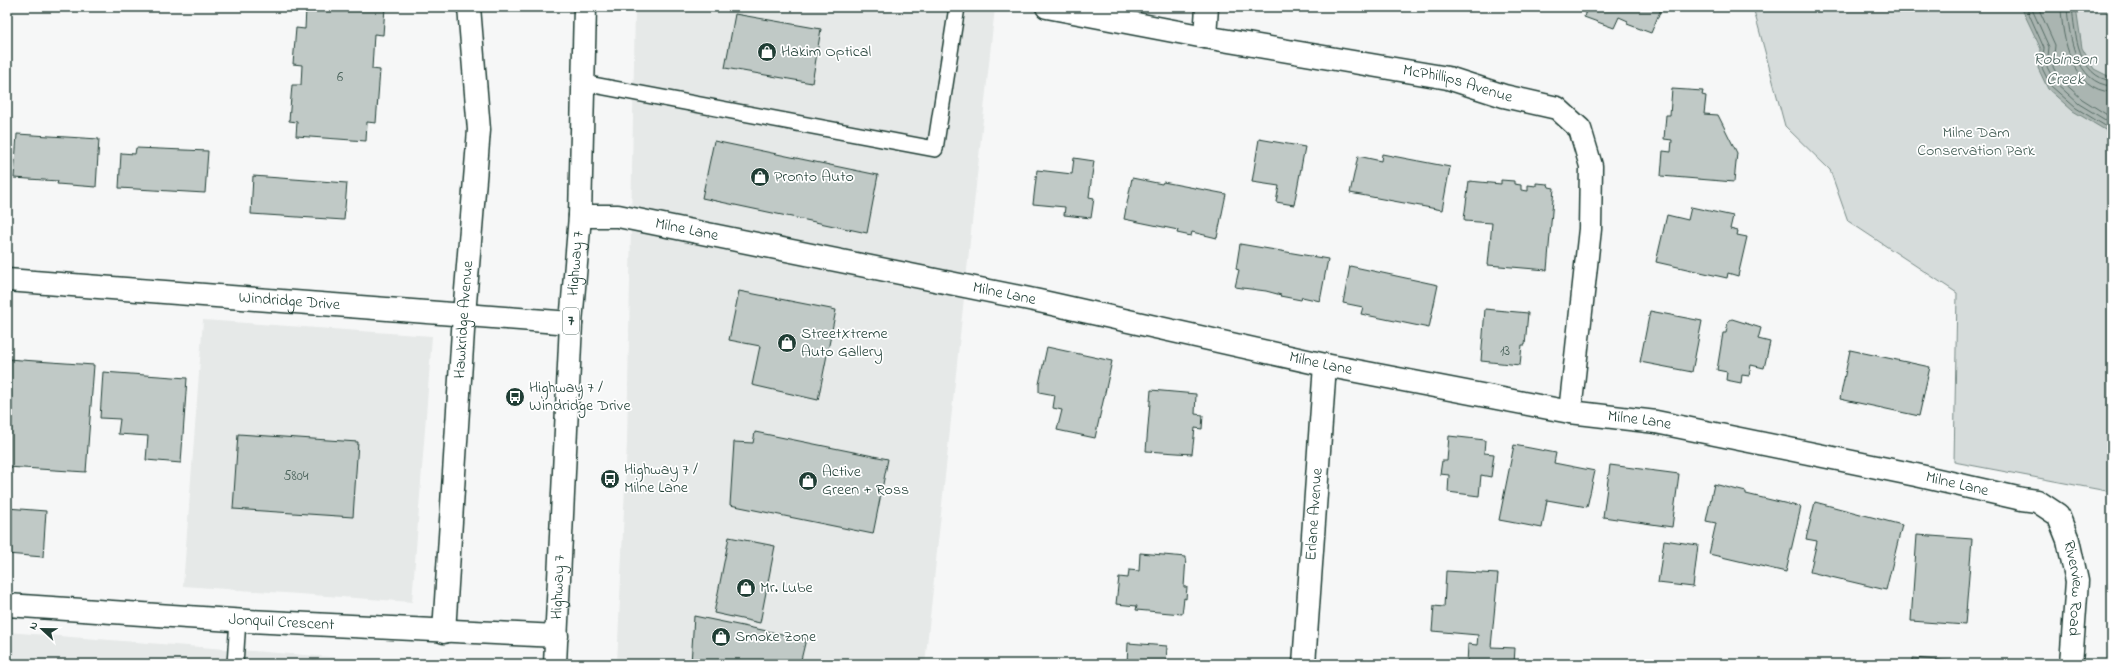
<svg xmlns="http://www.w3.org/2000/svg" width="2119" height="671" viewBox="0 0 2119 671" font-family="'Indie Flower',sans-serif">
<rect width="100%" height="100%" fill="#f6f7f7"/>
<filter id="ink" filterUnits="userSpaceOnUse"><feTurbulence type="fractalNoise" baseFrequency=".025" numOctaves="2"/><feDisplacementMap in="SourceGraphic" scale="8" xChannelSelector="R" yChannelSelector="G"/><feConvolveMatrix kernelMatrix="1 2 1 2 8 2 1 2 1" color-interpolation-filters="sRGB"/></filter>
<g filter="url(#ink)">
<g fill="#e6e9e8">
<path d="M635,7H995L925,664H617L627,442Z"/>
<path d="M203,320L432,336L412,602L183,586Z"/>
<path d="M7,632L421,664H7Z"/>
</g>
<path fill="#d6dcdb" stroke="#7a8c88" d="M1753,7H2112V492L1954,462L1957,293L1848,221L1830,170L1785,126Z"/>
<path fill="#aab5b1" stroke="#72857f" d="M2021,7H2076L2082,48L2094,69L2112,78V134L2073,111L2048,89L2038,68L2041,49Z"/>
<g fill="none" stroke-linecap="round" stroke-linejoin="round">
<g stroke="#576d66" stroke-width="1">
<path d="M2026,7L2044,48L2042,68L2051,86L2076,108L2112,130"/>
<path d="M2031,7L2049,47L2047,67L2055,82L2079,104L2112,124"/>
<path d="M2038,7L2055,45L2053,67L2059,78L2082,99L2112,118"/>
<path d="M2061,7C2062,38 2072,91 2112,92"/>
<path d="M2067,7C2069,35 2075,84 2112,86"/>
<path d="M2072,7C2075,34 2078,77 2112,81"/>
</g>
</g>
<g fill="#c0c9c6" stroke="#1f3d34">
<path d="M385,7L383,35L374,34L372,69L380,70L376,123L367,122L366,141L296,136L297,122L289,121L292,85H301L302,65L293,64L296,28L305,29L306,8L297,7Z"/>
<path d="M1587,7H1662L1651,33L1627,24L1628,21L1619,17L1614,28L1584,17Z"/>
<path d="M735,14L821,29L812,83L725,68Z"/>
<path d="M1672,89L1703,91L1702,95L1706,96L1704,114L1718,115L1737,153L1734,182L1661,176L1663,151L1671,152L1672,140L1664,139L1666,115H1670Z"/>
<path d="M17,134L99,139L96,187L57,184L58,181L14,178Z"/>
<path d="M1259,139L1305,147L1294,205L1276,202L1279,186L1252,182Z"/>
<path d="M714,141L878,175L867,233L702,198Z"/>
<path d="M136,148L208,151L205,193L119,188L121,153L135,154Z"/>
<path d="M1382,154L1450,167L1442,210L1350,193L1358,156L1381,161Z"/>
<path d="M1074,158L1094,161L1089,197L1094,198L1091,218L1064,215L1065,207L1033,204L1037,170L1072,174Z"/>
<path d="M253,176L347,183L344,220L251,214Z"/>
<path d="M1132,178L1162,184L1163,182L1226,194L1217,238L1192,232L1191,236L1177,233L1178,230L1124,219Z"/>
<path d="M1501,180L1514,181V184L1521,185V190L1528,191V185L1536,186V183L1548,184L1549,187L1554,188L1547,270L1488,265L1492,223L1465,221L1464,219L1469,181L1501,184Z"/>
<path d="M1691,207L1733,216L1730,229L1738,231L1737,235L1747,237L1738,276L1728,273L1727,278L1656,262L1667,215L1688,220Z"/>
<path d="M1240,244L1328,259L1320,301L1302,297L1301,300L1280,296L1281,295L1266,291L1235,287L1239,270L1236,269Z"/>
<path d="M1350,266L1438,285L1429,328L1361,314L1363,307L1343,303Z"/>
<path d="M739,291L836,310L818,400L752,385L760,346L729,340Z"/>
<path d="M1485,309L1528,313L1525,345H1522L1520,365L1481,361Z"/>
<path d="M1650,311L1702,321L1692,372L1640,362Z"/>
<path d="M1732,319L1761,328L1758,339L1770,342L1764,368L1751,365L1749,376L1742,375L1741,383L1726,380L1727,372L1717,370L1723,333H1726L1728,321Z"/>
<path d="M1047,347L1112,361L1095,438L1057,430L1062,410L1053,408L1055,395L1039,392V384Z"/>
<path d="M1850,350L1930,367L1919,416L1840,399Z"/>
<path d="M7,359L94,365L86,472L7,467Z"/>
<path d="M103,372L187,378L181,463L146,460L148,436L118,434L120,419L100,418Z"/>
<path d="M1151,390L1196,394L1195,414L1203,415L1202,429L1195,428L1192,454L1146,451Z"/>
<path d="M755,432L888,459L873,534L730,505L734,442L753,443Z"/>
<path d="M238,434L358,442L353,517L233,509Z"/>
<path d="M1449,436L1485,440L1484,453L1494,454L1491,477L1481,475L1479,496L1448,492L1449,475L1440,474L1442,461H1447Z"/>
<path d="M1514,445L1556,453L1554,463L1595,471L1587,507L1547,500L1542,528L1499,520Z"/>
<path d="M1610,465L1679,474L1672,527L1603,517Z"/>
<path d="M1714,484L1746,492V494L1801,507L1786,572L1709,554L1716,523L1706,521Z"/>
<path d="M1815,502L1902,525L1886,590L1810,572L1817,541L1806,539Z"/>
<path d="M7,508L46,511L43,557L7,554Z"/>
<path d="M1917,535L1972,539L1965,625L1911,621Z"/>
<path d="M729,537L775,546L760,623L714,613Z"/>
<path d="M1664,540L1698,545L1693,587L1658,583Z"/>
<path d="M1140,553L1186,557L1184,587H1187L1186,599L1184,598L1182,614L1136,610L1137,606L1116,604L1119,577L1128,578L1129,570L1139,571Z"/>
<path d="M1446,571L1498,574L1491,647L1515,648L1514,664H1467L1468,644L1477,645L1478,635L1432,631L1434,606L1444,607Z"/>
<path d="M694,616L806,639L800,664H691Z"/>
<path d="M1128,643L1167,646L1166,664H1127Z"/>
<path d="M1913,658L1962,662L1961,664H1913Z"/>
</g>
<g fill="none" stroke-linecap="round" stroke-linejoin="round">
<g stroke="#1f3d34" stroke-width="18">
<g id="lane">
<path d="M583,83L935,149L957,7"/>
<path d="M235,664L238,620"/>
</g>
</g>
<g stroke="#1f3d34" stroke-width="25">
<g id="street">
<path id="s1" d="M1047,7L1205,37L1448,78L1504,96L1557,108L1580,129L1591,166L1590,229L1570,412"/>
<path d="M1205,37L1207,7"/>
<path id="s2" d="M580,216H618L1039,301L1325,365L1570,412L1656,422L1916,475L2022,499L2037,501L2058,515L2068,540L2077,581L2071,664"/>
<path id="s3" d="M7,280L571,323"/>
<path id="s4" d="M7,605L247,621L557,636"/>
<path id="s5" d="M444,632L464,315L479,130L469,7"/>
<path id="s6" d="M1304,664L1325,365"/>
</g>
</g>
<g stroke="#1f3d34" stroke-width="25">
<g id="primary">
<path id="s7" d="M555,664L571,323L580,216L585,7"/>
</g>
</g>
<use href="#lane" stroke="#fff" stroke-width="15"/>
<use href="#street" stroke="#fff" stroke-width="22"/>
<use href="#primary" stroke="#fff" stroke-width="22"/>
</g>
</g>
<defs>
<g id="shop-disc" transform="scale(1)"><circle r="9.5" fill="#1f3d34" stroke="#fff"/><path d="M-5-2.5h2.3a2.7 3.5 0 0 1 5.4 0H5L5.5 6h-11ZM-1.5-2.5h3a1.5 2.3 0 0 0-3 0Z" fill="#fff"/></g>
<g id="bus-disc" transform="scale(1)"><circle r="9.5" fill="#1f3d34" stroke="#fff"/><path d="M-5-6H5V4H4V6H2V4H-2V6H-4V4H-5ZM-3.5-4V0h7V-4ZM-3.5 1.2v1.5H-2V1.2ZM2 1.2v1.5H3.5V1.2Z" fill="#fff"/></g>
</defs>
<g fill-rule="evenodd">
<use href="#shop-disc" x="767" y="52"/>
<use href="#shop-disc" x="760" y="177"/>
<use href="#shop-disc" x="787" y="343"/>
<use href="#bus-disc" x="515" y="397"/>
<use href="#bus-disc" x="610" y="479"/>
<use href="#shop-disc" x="808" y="481"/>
<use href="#shop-disc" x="746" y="588"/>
<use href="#shop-disc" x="721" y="637"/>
</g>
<g text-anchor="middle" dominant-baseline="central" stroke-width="3.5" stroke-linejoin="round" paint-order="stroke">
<g font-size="14" fill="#476058">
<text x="340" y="77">6</text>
<text x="1505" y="351">13</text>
<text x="296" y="476">5804</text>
</g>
<rect fill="#fff" stroke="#627771" stroke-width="1" x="563" y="308" width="16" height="26" rx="3"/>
<g font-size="15" font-weight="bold" fill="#1f3d34">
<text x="571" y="321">7</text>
</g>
<g font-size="16" fill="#1f3d34" stroke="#fff" text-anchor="start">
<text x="781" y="52">Hakim Optical</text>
<text x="774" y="177">Pronto Auto</text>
<text x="801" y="334">StreetXtreme<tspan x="801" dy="18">Auto Gallery</tspan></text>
<text x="529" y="388">Highway 7 /<tspan x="529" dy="18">Windridge Drive</tspan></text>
<text x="624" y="470">Highway 7 /<tspan x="624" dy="18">Milne Lane</tspan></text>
<text x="822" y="472">Active<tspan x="822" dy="18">Green + Ross</tspan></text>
<text x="760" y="588">Mr. Lube</text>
<text x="735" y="637">Smoke Zone</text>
</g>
<g font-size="16" fill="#1f3d34" stroke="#fff">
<text stroke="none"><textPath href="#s1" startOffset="418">McPhillips Avenue</textPath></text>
<text stroke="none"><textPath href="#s2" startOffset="108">Milne Lane</textPath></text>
<text stroke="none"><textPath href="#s7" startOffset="401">Highway 7</textPath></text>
<text stroke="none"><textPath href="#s2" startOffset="432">Milne Lane</textPath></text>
<text stroke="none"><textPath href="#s3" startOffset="283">Windridge Drive</textPath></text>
<text stroke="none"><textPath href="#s5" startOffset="313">Hawkridge Avenue</textPath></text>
<text stroke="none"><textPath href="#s2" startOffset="756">Milne Lane</textPath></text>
<text stroke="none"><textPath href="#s2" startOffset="1080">Milne Lane</textPath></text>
<text stroke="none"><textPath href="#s2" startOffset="1404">Milne Lane</textPath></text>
<text stroke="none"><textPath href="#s6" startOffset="150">Erlane Avenue</textPath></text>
<text stroke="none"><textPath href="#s7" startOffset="77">Highway 7</textPath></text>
<text stroke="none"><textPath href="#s2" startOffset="1587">Riverview Road</textPath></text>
<text stroke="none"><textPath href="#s4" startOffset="275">Jonquil Crescent</textPath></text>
</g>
<g font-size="16" fill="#445d55" stroke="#fff">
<text x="1976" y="133">Milne Dam<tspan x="1976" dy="18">Conservation Park</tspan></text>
</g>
<g font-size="17" font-style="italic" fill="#49615a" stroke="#fff">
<text x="2065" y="59">Robinson<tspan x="2065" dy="20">Creek</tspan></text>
</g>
</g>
<rect width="2119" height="671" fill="none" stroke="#fff" stroke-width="24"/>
<rect x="12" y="12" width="2095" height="647" fill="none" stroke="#1f3d34" stroke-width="1.5" filter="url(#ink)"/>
<g transform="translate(42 629) rotate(292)" stroke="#ffffff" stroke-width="3" paint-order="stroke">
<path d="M0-3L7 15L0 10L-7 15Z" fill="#1f3d34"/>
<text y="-6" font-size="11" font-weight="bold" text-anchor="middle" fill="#1f3d34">N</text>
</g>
</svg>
